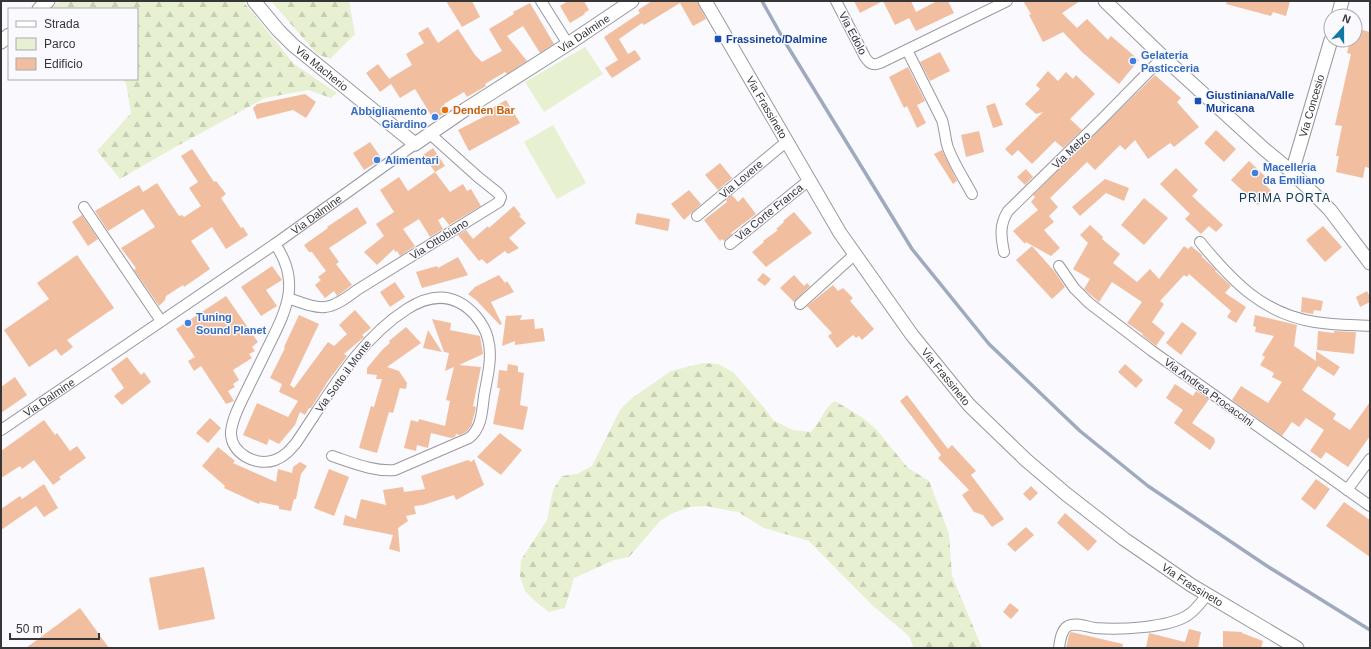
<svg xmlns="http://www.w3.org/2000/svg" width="1371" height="649" viewBox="0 0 1371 649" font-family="Helvetica,sans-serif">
<defs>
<pattern id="forest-firs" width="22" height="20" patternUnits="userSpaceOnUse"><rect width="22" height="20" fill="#e7f0d0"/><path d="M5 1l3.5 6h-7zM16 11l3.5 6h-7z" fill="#c7ceb3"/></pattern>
</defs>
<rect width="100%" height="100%" fill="#f9f9fe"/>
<g fill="url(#forest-firs)">
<path d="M60,1H243L294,64L337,93L331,98L308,90L265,98L177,146L120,179L97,151L131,113L126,83L122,79H137V9H48Z"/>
<path d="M271,1H349L355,34L330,59L317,54Z"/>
<path d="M703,363L718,364L733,372L765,409L774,421L793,430L811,432C821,423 823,408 835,401L863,418L876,429L908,468L929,481L949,534L952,576L982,648H914L909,636L872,605L809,541L764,528L738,512L706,506L690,507L675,512L660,521L629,557L614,560L574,578L565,608L549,612L536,602L525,591L520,576L521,560L547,520L553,490L562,476L577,474L592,466L620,410L632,398L671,371Z"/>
</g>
<g fill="#e7f0d0">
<path d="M585,47L603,74L544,112L525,82Z"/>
<path d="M553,125L586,183L557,199L524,142Z"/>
</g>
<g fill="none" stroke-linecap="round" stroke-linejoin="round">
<path stroke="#9faabf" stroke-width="3.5" d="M762,1L785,42L912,249L989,344L1080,431L1148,486L1267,566L1370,630"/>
</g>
<g fill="#f1bf9f">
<path d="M446,1H472L480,17L462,27Z"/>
<path d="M568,1H584L589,10L584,13L585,14L570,23L560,6Z"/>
<path d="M652,1H697L706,19L693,26L680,3L644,25L642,23L619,39L628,54L635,50L641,59L612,78L605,68L618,60L604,37L640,13L638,10Z"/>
<path d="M854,1H911L916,12L937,1H948L954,13L916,31L909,18L895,25L883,1L860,13Z"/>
<path d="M1023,1H1080L1062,13L1077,28L1087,19L1108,40L1111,36L1139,60L1119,84L1082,52L1063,32L1043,42L1029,15L1031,14Z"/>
<path d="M1227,1H1290L1286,16L1273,12L1271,16L1226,4Z"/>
<path d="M530,3L554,44L540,53L523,26L507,36L527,61L507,74L505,72L485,84L486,86L467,97L464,92L444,104L448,111L434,120L415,89L400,98L391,84L380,92L366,73L378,64L390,80L389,79L412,65L406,54L424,43L418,33L428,27L438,43L458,29L475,55L482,62L502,51L489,29L514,14L513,12Z"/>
<path d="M1355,28L1370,32V168L1365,167L1363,178L1336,172L1339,156H1336L1342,126L1335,125L1351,54L1347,53L1350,40H1355Z"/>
<path d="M940,52L950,71L930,81L920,62Z"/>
<path d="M908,67L925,101L917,105L926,123L917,128L907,106L904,108L889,77Z"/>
<path d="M1048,71L1058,81L1066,72L1073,79L1076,75L1095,94L1070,119L1082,130L1063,148L1055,141L1032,164L1018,150L1012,156L1005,149L1043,112L1036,114L1025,104L1040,89L1036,85Z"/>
<path d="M1155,75L1181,98L1177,102L1199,127L1174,147L1170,143L1148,159L1135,140L1125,150L1120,145L1095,170L1087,162L1050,198L1058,207L1049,216L1054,222L1044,230L1060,248L1051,256L1026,242L1025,244L1013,231L1038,210L1031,202L1035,197L1033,195Z"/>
<path d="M305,94L316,102L306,118L293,110L257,119L253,108L257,104Z"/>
<path d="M506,100L520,123L469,151L458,130L489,114L487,111Z"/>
<path d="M995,103L1003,125L993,128L986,106Z"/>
<path d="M1216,130L1236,149L1224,162L1204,143Z"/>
<path d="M979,131L984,152L966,157L961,135Z"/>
<path d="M370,142L382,159L364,170L353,153Z"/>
<path d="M433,148L445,166L435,172L423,155Z"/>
<path d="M192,149L214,182L216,181L226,194L221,198L241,228L243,227L248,235L226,249L212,227L191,241L210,269L184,287L183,285L166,296L165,300L159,306L134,270L136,268L121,248L155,227L143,209L108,231L95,211L139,185L143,192L157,183L179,216L182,215L184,217L201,206L189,188L198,182L181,156Z"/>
<path d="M942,150L957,181L953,184L934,154Z"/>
<path d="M1249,161L1269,180L1265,184L1271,191L1258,205L1231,180Z"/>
<path d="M720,163L732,178L718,190L705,175Z"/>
<path d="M1176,168L1198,190L1192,196L1223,225L1216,232L1209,226L1201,234L1185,219L1190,214L1160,184Z"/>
<path d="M1026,169L1033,177L1025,185L1017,177Z"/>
<path d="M435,172L450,192L463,184L467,191L471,189L481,206L449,225L443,217L438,220L443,229L430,237L419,219L403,229L415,246L400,256L397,251L395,252L394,249L377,265L364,252L384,236L376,224L394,212L380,190L399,177L408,191Z"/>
<path d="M1105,179L1129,188L1124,201L1106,193L1080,216L1072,207Z"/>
<path d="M689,190L701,204L684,220L671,204Z"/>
<path d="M732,195L738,202L743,197L756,214L731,233L732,234L724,241L722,239L720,241L704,220L727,202L726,200Z"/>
<path d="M1144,198L1168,218L1144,245L1121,225Z"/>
<path d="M514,206L521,215L519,216L526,223L509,238L519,248L508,254L505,251L487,264L482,259L479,261L458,235L466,230L473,239L488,226L489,228Z"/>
<path d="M357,207L367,223L329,248L339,262L336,264L352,285L337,296L334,291L325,298L315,285L321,280L318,277L326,271L312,252H309L304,245L328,228L327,227Z"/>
<path d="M794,212L812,233L766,267L752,252L764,242L763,241L778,230L776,229L784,222L783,221Z"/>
<path d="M637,213L670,219L668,231L635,224Z"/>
<path d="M82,215L98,239L88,246L72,222Z"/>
<path d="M1090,225L1103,237L1102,239L1120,254L1113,263L1137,282L1150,269L1159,279L1184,246L1188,249L1191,246L1202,255V257L1216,270L1215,271L1231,286L1225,293L1246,307L1236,323L1227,317L1231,311L1189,274L1187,277L1184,275L1160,301L1164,304L1152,322L1165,333L1156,346L1142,335L1143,334L1127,323L1142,302L1112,282L1099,302L1084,289L1090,279L1073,269L1088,243L1080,235Z"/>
<path d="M1323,226L1342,247L1325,262L1306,240Z"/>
<path d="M1032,246L1055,272L1065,287L1052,299L1016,260Z"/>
<path d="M77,255L114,308L67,340L73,347L61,356L56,349L29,367L4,330L49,299L37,283Z"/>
<path d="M458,257L468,275L462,277L422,288L416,272L437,266L438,268Z"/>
<path d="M272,266L282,280L266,290L277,306L261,316L241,287Z"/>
<path d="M763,273L771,279L765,286L757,280Z"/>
<path d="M499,275L505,283L507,281L514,292L491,302L502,324L500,325L476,300L468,294L475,287Z"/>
<path d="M794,275L804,286L807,283L810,286L794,302L780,288Z"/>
<path d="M395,282L405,297L390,307L380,292Z"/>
<path d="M833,285L838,291L843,288L853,298L850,301L874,329L862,340L859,336L856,338L853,335L837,348L828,336L832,333L807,306Z"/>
<path d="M1367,291L1370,297V302L1360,307L1356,297Z"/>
<path d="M226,296L258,342L252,347L255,351L249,354L252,358L233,370L239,380L233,384L235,387L228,391L234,401L226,404L201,366L194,371L188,361L195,357L176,329Z"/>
<path d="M1302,297L1323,301L1321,311L1314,310L1313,314L1301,312Z"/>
<path d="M355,310L371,328L362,335L364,337L344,354L347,356L328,381L311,408H309L305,415L300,412L295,425L279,444L269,439L267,445L243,435L257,403L288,417L298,401L279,392L282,384L270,378L285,348L284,347L299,315L319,324L290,385L294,388L328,342L334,346L347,334L339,325Z"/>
<path d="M522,315L520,320L534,319L535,329L543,328L545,341L515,345V341L502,346L506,316Z"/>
<path d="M1255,315L1297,325L1294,346L1316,361V351L1340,367L1334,376L1318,366L1302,390L1336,414L1333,419L1350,430L1370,402V436L1348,467L1326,452L1321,459L1310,451L1324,430L1306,418L1299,427L1292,422L1282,436L1232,400L1241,386L1268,403L1282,382L1272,377L1274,373L1260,365L1265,357L1262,355L1274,336L1255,332L1256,327L1253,326Z"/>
<path d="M432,319L451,323L450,330L480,336L483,354L459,365L481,367L473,406L476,407L475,412L471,426L466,432L460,435L456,434L455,437L451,438L431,433L428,448L417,445L416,451L404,448L411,420L418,422L419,419L445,426L450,401L446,400L454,367L445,371L449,353L444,352Z"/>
<path d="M1182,322L1197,333L1181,355L1166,343Z"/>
<path d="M406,327L421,343L387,367L399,371L407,383L406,389L400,388L393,413L389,412L377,453L359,448L371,406L374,407L382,379H376L377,375L367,374V368L383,349L390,343L389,341Z"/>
<path d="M428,330L442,352L423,348Z"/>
<path d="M1318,331L1334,333V331L1356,332L1354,354L1317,350Z"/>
<path d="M127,357L141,375L144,372L151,382L122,405L114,396L124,388L111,369Z"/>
<path d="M508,364L518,366V372L524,373L520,405L528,407L523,430L493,424L500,388H497L499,370L507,371Z"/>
<path d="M1125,364L1143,380L1136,388L1118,372Z"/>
<path d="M15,377L27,395L1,413V387Z"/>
<path d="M1175,384L1193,396L1196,391L1209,399L1192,423L1214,438L1215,442L1210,450L1174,423L1183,410L1166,398Z"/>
<path d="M907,395L948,449L952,445L976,471L971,475L1004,519L992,527L983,515L974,512L962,495L969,490L938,458L941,455L900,401Z"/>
<path d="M210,418L221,428L208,443L196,433Z"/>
<path d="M44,420L55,435L57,433L70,451L77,446L86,458L59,477L61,479L53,485L34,460L22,469L20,466L1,478V451Z"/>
<path d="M500,433L522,450L501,475L477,457Z"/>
<path d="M218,447L235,461L233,463L276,482L278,469L292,473L293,467L300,462L307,466L301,474L296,499H294L291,511L279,509V506L260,502L259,504L224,488L225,486L202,466Z"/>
<path d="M474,459L484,485L456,500L454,495L423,505L414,506L416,514L406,516L408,521L398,528L400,552L389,549L393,535L343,525L345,515L356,519L361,499L386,505L383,490L403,487L404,492L425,489L421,476L468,460L471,462Z"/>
<path d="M329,469L349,477L334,516L314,508Z"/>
<path d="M1316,479L1330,489L1315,510L1301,499Z"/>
<path d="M44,484L58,508L44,517L36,506L1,530V509L20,496L22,499Z"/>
<path d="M1031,486L1038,493L1030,501L1023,494Z"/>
<path d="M1344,502L1370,520V557L1326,526Z"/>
<path d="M1065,513L1097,541L1088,551L1057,523Z"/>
<path d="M1026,527L1034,535L1015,552L1007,544Z"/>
<path d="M204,567L215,619L159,630L149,578Z"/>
<path d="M1010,603L1019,610L1011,619L1003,612Z"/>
<path d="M80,608L109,648H26Z"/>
<path d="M1189,629L1201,632L1198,648H1146L1149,633L1185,642Z"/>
<path d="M1223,631L1242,632V633L1263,641L1261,648H1223Z"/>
<path d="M1071,632L1123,644L1122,648H1066L1069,635Z"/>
</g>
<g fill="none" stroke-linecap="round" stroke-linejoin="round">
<g stroke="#98989f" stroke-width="12">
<g id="minor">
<path d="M541,1L568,44"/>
<path d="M836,1L865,57C869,63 872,66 880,63L1007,1"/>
<path d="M907,50L942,120C945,130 945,139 948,148C954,164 964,179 972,194"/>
<path d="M84,207L161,321"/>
<path d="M697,216L786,142"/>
<path d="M1200,242C1232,281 1263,314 1315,322C1333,325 1352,325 1370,326"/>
<path d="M275,244C300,280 288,307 270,343C262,359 254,376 246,392C240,404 232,419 231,432C230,453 256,467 275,460C284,457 290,450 296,443C328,396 358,340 407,309C432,293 455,293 475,315C481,322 486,330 488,339C493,357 487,378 484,396C482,411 482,428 469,438L395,470C374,472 353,463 332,456"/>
<path d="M730,244L808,181"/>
<path d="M1004,252C1001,237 999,225 1008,211L1102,119L1163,57"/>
<path d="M1059,266L1074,288L1089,303L1152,351L1370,506"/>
<path d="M288,298C322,310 327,313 357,290L499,202L501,197L498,193L478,177L429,133"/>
<path d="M800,304L854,255"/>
<path id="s1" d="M1,430L275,244L415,144"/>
<path d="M1347,490L1370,459"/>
<path d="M1059,648C1060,641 1061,630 1068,626C1076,622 1087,627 1095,628C1119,630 1169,628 1188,615C1196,610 1201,602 1207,595"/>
</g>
</g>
<g stroke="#98989f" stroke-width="15">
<g id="tertiary">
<path id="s2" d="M254,1L278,30L293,45L415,144L466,109L568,44L632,1"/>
<path id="s3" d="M705,1L840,233L912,335L969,405L1026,460L1066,494L1124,539L1191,585L1297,648"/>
<path d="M1105,1L1163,57L1264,149L1292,172L1330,210L1370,263"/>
<path d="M39,9L48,1"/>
<path d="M1338,16L1342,1"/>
<path d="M1,42L9,35"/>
<path id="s4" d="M1292,172L1331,40"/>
</g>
</g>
<use href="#minor" stroke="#fff" stroke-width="10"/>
<use href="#tertiary" stroke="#fff" stroke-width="13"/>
</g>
<g fill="#1a4fb4" stroke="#f9f9fe" stroke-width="1.5">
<rect x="714" y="35" width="8" height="8" rx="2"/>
<rect x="1194" y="97" width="8" height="8" rx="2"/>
</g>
<g fill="#3f7fe0" stroke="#f9f9fe" stroke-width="1.5">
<circle cx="1133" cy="61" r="4"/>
<circle cx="435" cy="117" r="4"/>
<circle cx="377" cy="160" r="4"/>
<circle cx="1255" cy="173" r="4"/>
<circle cx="188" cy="323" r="4"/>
</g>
<circle fill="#e8710a" stroke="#f9f9fe" stroke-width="1.5" cx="445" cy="110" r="4"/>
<g text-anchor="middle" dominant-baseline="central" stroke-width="3" stroke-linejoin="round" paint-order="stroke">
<g font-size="11" fill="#363639" stroke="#f9f9fe">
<text stroke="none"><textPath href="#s2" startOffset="418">Via Dalmine</textPath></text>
<text transform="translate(853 33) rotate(62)">Via Edolo</text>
<text stroke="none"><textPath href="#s2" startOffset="96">Via Macherio</textPath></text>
<text stroke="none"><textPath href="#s4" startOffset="69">Via Concesio</textPath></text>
<text stroke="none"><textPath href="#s3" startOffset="123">Via Frassineto</textPath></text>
<text transform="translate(1071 150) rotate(-44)">Via Melzo</text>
<text transform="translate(741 179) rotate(-40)">Via Lovere</text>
<text transform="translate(769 212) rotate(-39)">Via Corte Franca</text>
<text stroke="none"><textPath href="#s1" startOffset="382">Via Dalmine</textPath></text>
<text transform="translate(439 239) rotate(-32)">Via Ottobiano</text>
<text transform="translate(343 376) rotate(-54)">Via Sotto il Monte</text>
<text stroke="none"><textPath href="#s3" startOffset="447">Via Frassineto</textPath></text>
<text transform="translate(1209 392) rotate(36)">Via Andrea Procaccini</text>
<text stroke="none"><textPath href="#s1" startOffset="58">Via Dalmine</textPath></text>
<text stroke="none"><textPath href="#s3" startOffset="771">Via Frassineto</textPath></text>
</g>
<g font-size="11" font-weight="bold" fill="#164399" stroke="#f9f9fe" text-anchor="start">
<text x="726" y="39">Frassineto/Dalmine</text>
<text x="1206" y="95">Giustiniana/Valle<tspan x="1206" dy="13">Muricana</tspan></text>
</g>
<g font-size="11" font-weight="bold" fill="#366cbe" stroke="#f9f9fe" text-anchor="start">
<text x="1141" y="55">Gelateria<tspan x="1141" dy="13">Pasticceria</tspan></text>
<text x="427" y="111" text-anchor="end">Abbigliamento<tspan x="427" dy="13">Giardino</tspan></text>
<text x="385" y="160">Alimentari</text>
<text x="1263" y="167">Macelleria<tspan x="1263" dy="13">da Emiliano</tspan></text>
<text x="196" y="317">Tuning<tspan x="196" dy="13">Sound Planet</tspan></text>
</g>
<g font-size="11" font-weight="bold" fill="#c56008" stroke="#f9f9fe" text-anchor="start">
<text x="453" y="110">Denden Bar</text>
</g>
<g font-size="12" letter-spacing="1" fill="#0f3b51" stroke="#f9f9fe">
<text x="1285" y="198">PRIMA PORTA</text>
</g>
</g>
<rect width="1371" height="649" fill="none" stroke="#363639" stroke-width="4"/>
<rect x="8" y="8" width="130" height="72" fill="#f9f9fe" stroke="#ababaf"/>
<rect x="16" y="21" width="20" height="6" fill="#ffffff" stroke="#ababaf"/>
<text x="44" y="28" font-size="12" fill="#363639">Strada</text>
<rect x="16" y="38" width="20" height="12" fill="#e7f0d0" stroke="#ababaf"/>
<text x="44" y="48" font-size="12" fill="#363639">Parco</text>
<rect x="16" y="58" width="20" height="12" fill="#f1bf9f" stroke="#ababaf"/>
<text x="44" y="68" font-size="12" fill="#363639">Edificio</text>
<g transform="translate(1343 28) rotate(21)"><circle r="19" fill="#f9f9fe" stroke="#ababaf"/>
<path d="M0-3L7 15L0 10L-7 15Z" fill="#1277a3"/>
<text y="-6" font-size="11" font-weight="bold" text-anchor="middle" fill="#363639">N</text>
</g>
<path d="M10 633v6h89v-6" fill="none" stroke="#363639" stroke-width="2"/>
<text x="16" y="633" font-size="12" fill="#363639" stroke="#f9f9fe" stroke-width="3" paint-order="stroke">50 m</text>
</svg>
